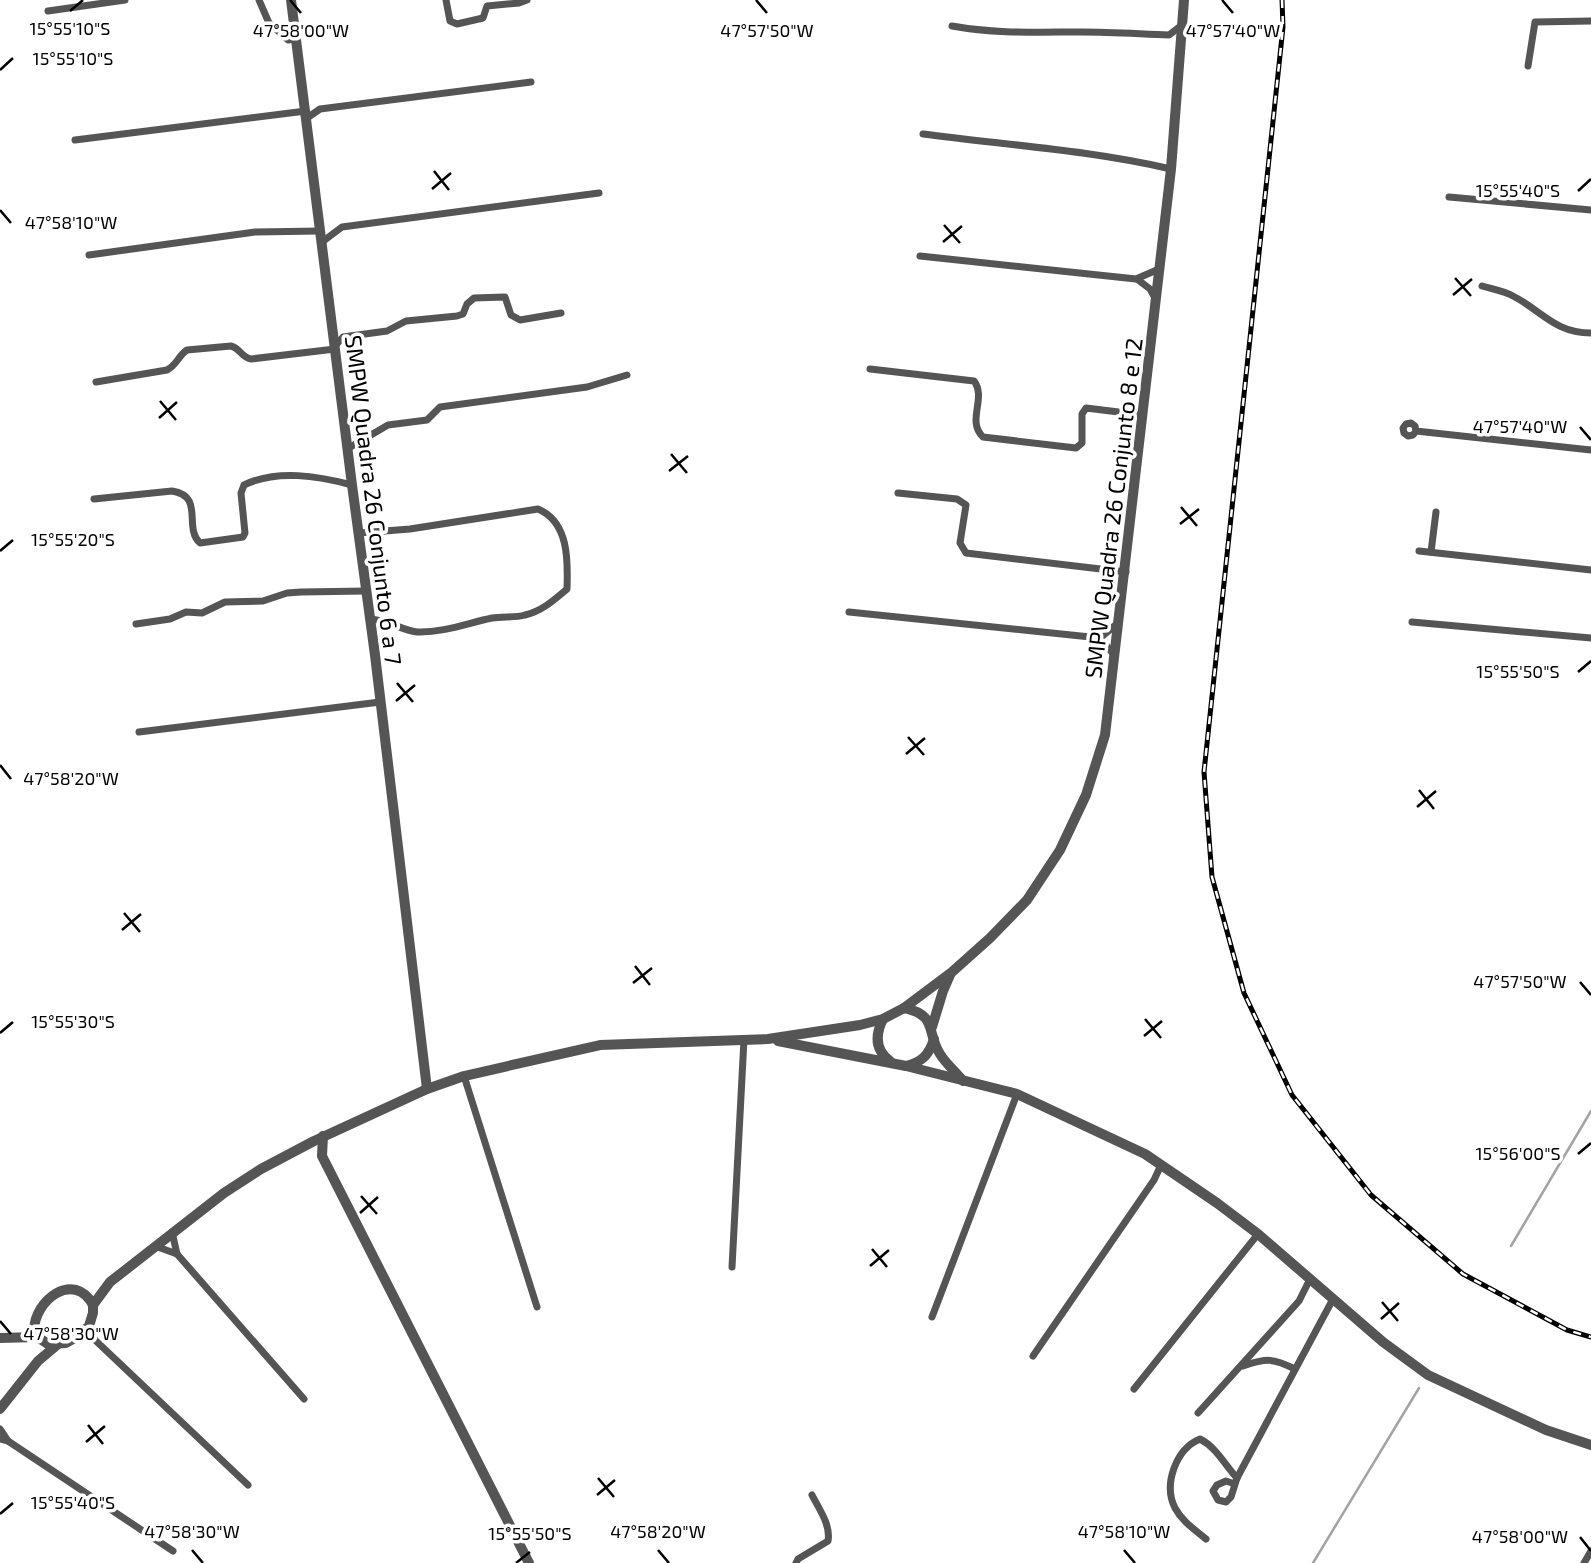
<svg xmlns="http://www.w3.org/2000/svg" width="1591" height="1563" viewBox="0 0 1591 1563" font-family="'Exo 2',sans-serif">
<rect width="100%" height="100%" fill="#fff"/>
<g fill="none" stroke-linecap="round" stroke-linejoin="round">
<g stroke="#a3a3a3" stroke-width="2.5">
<path d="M1511,1246L1591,1111"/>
<path d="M1313,1563L1419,1388"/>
</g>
<g stroke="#555" stroke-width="7">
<path d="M259,0L269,23L288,40L296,39"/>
<path d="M446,0L450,21L457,24L483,18L487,6L519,3L527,0"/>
<path d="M48,11L125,0"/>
<path d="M952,26C996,34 1038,32 1082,32C1111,32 1140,34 1169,35L1182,25"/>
<path d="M1528,66L1535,22L1591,21"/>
<path d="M307,118L320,109L531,82"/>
<path d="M923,134C1006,145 1089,150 1171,169"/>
<path d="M75,140L306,111"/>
<path d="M1449,197L1591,210"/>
<path d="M322,242L342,227L599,193"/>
<path d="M89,255L255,232L320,231"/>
<path d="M920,256L1136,279L1159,269"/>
<path d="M1137,279L1150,289L1155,298"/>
<path d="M1482,286C1492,289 1504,291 1513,296C1542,311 1555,333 1591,333"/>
<path d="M335,346L343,337L387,331L406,321L457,316L463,314L467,304L474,298L505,297L511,315L520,320L561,313"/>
<path d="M870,369L974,381C987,398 966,421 983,437L1076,448L1082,443V414L1086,408L1143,415"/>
<path d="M96,382L167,370C177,365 178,356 187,350L231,346C240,348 242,358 251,359L335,349"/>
<path d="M1416,431L1415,426L1411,423L1406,424L1403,428L1404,433L1408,436L1413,435L1416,431L1591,450"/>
<path d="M347,449L388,425L427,420L440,407L587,387L627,375"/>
<path d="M898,493L957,499L966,505L960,543L966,553L1126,572"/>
<path d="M94,499L172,491C205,496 183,528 200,543L243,537L245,533L241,493L244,485C277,469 318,476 352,485"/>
<path d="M359,533L410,529L538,509C569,522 568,561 567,589C554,600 542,611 525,615C515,618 503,616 492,618C468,623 442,633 417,632C401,630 388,620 370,619"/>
<path d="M1419,551L1591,570"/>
<path d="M1431,552L1436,512"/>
<path d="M849,612L1100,638L1115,656"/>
<path d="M1412,622L1591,638"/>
<path d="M136,624L170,619L186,612L202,613L225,602L263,601L287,593L301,592L366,591"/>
<path d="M1100,638L1118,623"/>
<path d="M139,732L380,702"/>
<path d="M464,1076L537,1307"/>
<path d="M172,1232L177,1254L304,1399"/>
<path d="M155,1246L177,1254"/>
<path d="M732,1267L744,1039"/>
<path d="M932,1317L1017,1094"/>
<path d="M89,1326L95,1340L248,1485"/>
<path d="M1033,1356L1154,1180L1161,1165"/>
<path d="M1243,1366C1267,1358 1273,1358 1295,1369"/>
<path d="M1134,1389L1258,1234"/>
<path d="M1198,1413L1299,1301L1310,1279"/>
<path d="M0,1429L8,1441"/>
<path d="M0,1439L8,1441L173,1551"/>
<path d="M1235,1484L1226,1481L1217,1485L1213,1491L1218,1500L1226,1502L1231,1497L1237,1478L1333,1299"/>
<path d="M1206,1539C1194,1529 1182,1521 1175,1508C1163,1484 1176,1449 1200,1439C1216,1447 1225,1465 1237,1478"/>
<path d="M796,1563L798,1559L828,1541C831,1525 819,1509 812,1495"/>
<path d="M1584,1563L1591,1551"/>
</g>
<g stroke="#555" stroke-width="10">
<path d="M291,0L352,485L375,655L427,1089"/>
<path d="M904,1008C938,1015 926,1032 940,1054C946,1064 956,1072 963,1081"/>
<path d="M883,1019C875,1035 875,1050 890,1061"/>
<path d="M932,1027L943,991L950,975"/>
<path d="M778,1041L906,1066L1017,1094L1145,1154L1217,1203L1258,1234L1383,1342L1428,1375L1546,1430L1591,1445"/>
<path d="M906,1066C922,1062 929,1055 934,1039"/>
<path d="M323,1136L322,1156L529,1563"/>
<path d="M93,1305C74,1270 34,1300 34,1331L39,1338L48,1344L66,1343L75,1338L89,1326L93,1313V1305L110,1282L224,1193L261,1169L314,1141L427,1089L464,1076L600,1045L768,1039L860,1025L883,1019L904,1008L952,972L990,938L1027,900L1060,850L1086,795L1105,735L1171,169L1184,0"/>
<path d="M0,1338L38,1337"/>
<path d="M0,1409L38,1361L57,1345"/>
</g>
<g stroke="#000" stroke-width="5">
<path id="rail" d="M1282,0L1283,27L1204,772L1212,877L1244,993L1292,1095L1371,1195L1463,1274L1567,1330L1591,1337"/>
</g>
<use href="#rail" stroke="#fff" stroke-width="2.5" stroke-dasharray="8" stroke-linecap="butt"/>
</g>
<path fill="none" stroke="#000" stroke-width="2.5" d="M290,0L301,13M756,0L767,13M1222,0L1233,13M70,11L83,0M0,70L13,58M434,171L449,190M432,189L451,173M1578,191L1591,179M0,210L11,223M944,225L960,243M943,242L962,226M1455,278L1471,296M1453,295L1472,279M160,401L176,420M159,418L177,402M1580,427L1591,440M671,454L687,473M669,471L688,456M1181,507L1197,526M1180,524L1199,509M0,551L13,540M1578,672L1591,661M397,683L413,702M396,701L415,685M908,737L924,755M906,754L925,738M0,765L11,779M1419,790L1434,809M1417,807L1436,791M124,913L140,932M122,930L141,914M635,966L650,985M1580,982L1591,995M633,983L652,968M1145,1019L1161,1038M0,1033L13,1022M1144,1036L1162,1021M1578,1154L1591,1143M361,1196L377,1214M360,1213L378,1197M872,1249L887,1267M870,1266L889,1250M1382,1302L1398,1321M1381,1319L1399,1303M0,1321L11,1334M88,1425L103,1444M86,1442L105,1426M598,1478L614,1497M597,1495L615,1480M0,1514L13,1503M1580,1537L1591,1551M192,1550L203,1563M658,1550L669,1563M1124,1550L1135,1563M516,1563L530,1552"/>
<g text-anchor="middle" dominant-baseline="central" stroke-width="7" stroke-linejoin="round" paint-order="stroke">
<g font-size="23" fill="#000" stroke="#fff">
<text transform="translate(374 500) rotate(83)">SMPW Quadra 26 Conjunto 6 a 7</text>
<text transform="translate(1113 508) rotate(-83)">SMPW Quadra 26 Conjunto 8 e 12</text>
</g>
</g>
<g font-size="18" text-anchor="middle" fill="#000" stroke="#fff" stroke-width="7" stroke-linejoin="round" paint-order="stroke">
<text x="70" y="35">15°55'10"S</text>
<text x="301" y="37">47°58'00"W</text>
<text x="767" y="37">47°57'50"W</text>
<text x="1233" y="37">47°57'40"W</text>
<text x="73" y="65">15°55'10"S</text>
<text x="1518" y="197">15°55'40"S</text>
<text x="71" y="229">47°58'10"W</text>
<text x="1520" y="433">47°57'40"W</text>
<text x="73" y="546">15°55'20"S</text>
<text x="1518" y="678">15°55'50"S</text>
<text x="71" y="785">47°58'20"W</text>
<text x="1520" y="988">47°57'50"W</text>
<text x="73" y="1028">15°55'30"S</text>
<text x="1518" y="1160">15°56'00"S</text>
<text x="71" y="1340">47°58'30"W</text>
<text x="73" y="1509">15°55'40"S</text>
<text x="192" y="1538">47°58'30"W</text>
<text x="658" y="1538">47°58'20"W</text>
<text x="1124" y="1538">47°58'10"W</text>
<text x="530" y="1540">15°55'50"S</text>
<text x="1520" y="1543">47°58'00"W</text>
</g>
</svg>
